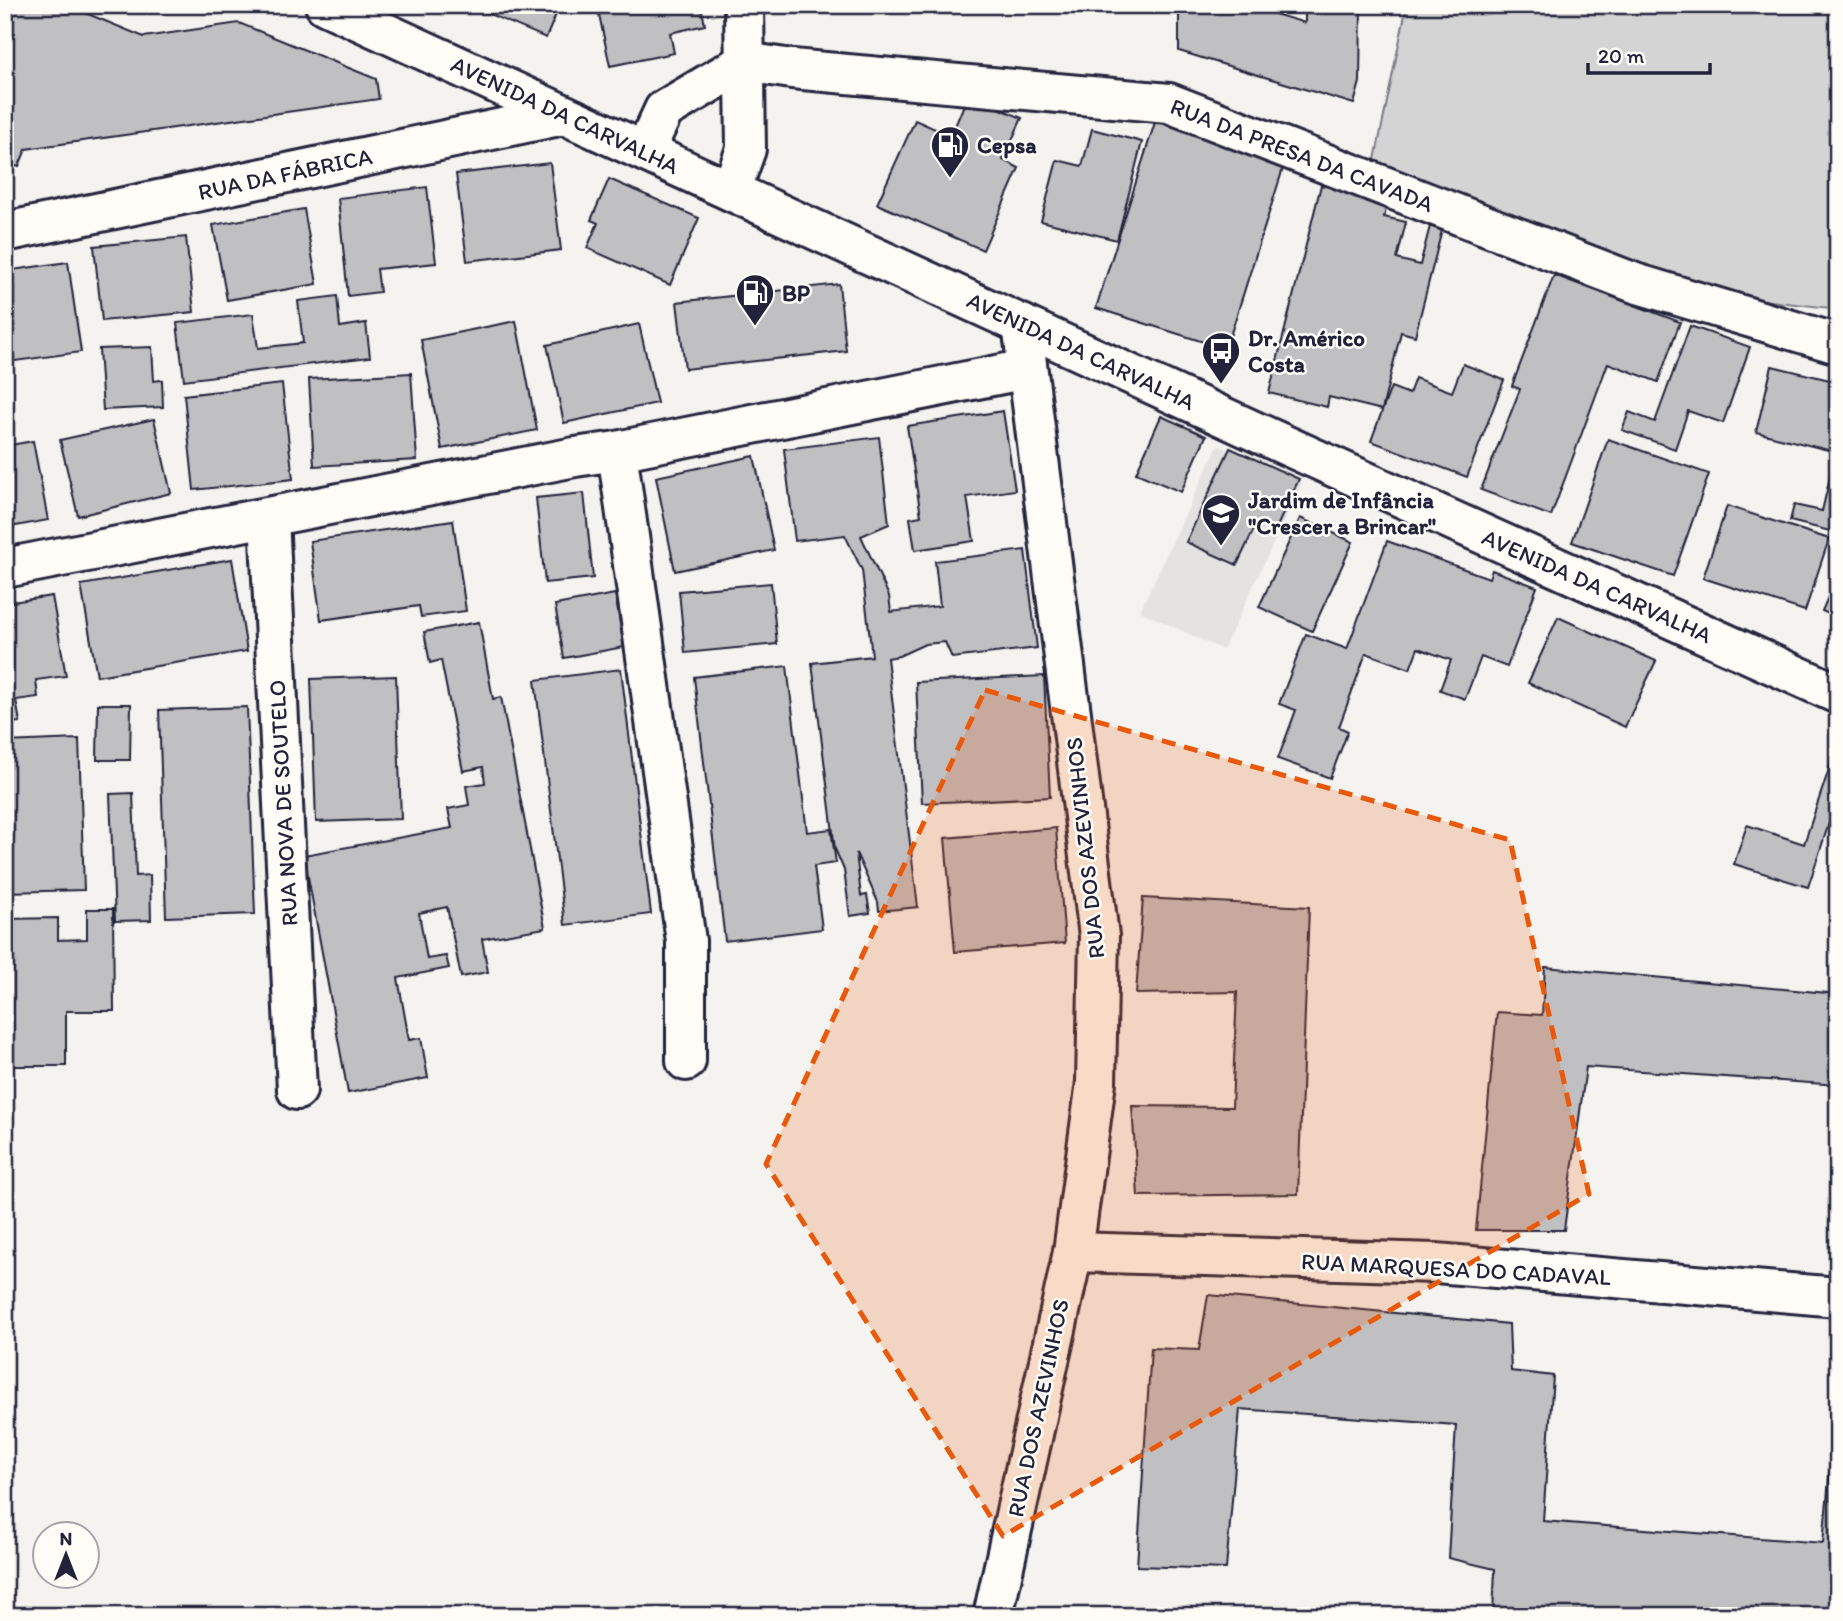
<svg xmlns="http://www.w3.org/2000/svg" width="1843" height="1621" viewBox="0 0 1843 1621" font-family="Itim,sans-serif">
<rect width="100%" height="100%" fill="#f4f3ef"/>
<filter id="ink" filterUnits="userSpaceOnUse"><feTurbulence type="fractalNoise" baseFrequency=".0143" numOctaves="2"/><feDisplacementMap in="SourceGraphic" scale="14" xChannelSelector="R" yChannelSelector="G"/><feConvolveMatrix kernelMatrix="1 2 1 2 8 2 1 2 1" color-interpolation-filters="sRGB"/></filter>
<g filter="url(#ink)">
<path fill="#e4e3e2" d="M1218,445L1302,483L1223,650L1140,611Z"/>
<path fill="#d5d4d5" stroke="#7c7b88" stroke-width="2" d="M1407,5H1838V309L1702,293L1372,174Z"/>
<g fill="#c0bfc2" stroke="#22223b" stroke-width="2">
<path d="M5,5H66L144,37L239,23L376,79L379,99L26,149L19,166L5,168Z"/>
<path d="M468,5H560L546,38Z"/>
<path d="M597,5H701L705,25L670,33L674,53L610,66Z"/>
<path d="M1179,5H1259L1258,9L1305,23V5H1361L1360,82L1354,104L1179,51Z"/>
<path d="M968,95L1022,118L1003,160L1019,168L983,250L877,204L915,120L951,136Z"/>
<path d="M1156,119L1286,159L1226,349L1096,308Z"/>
<path d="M1092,129L1142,142L1117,240L1041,221L1057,160L1082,166Z"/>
<path d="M550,163L561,250L467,261L456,174Z"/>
<path d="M609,179L699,218L670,285L587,248L598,223L591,220Z"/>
<path d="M1321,185L1388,201L1384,217L1406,222L1397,259L1420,265L1430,226L1442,230L1415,336L1401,332L1382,410L1329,397L1327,407L1269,393Z"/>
<path d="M427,187L436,263L377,269L380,292L348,296L338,198Z"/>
<path d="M304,209L317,284L227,300L213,225Z"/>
<path d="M186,237L194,312L102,321L94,246Z"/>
<path d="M68,262L81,352L8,362L5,350V271Z"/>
<path d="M1554,275L1680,322L1658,382L1608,363L1551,516L1481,490L1520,389L1512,386Z"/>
<path d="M839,284L846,351L685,369L677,302Z"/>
<path d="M337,296L340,327L366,323L370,357L184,380L177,323L253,314L258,348L303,343L298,301Z"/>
<path d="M516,321L537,430L442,449L421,340Z"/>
<path d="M639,324L657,403L564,423L547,345Z"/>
<path d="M1690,326L1750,347L1723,423L1688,411L1675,449L1622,430L1629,412L1655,422Z"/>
<path d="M152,347L154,381L162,380L163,407L103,410L99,349Z"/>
<path d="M1463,364L1504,380L1467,477L1371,441L1391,387L1409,394L1415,378L1452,392Z"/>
<path d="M1772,366L1838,382V533L1790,521L1794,505L1822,511L1836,452L1756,432Z"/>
<path d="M411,373L417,460L314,466L309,379Z"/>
<path d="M282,384L293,479L194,490L184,395Z"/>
<path d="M1003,411L1015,490L967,497L974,541L915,550L910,518L921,516L907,426Z"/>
<path d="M1161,416L1206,436L1181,492L1136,473Z"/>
<path d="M154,419L171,493L78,516L60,440Z"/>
<path d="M879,437L889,524L861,536L889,596L891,612L940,606L935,561L1025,550L1037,648L952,658L945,642L925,644L899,656L887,658L918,907L879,911L878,902L856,853L861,896L867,895L870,913L850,916L844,870L835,849L812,663L872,656L862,570L845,535L795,541L784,449Z"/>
<path d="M1608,439L1709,474L1673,576L1572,542Z"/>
<path d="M33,441L48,520L5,528V446Z"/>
<path d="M1230,448L1299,479L1275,531L1257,523L1237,565L1186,542Z"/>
<path d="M754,456L774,550L675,571L656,477Z"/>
<path d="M584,493L593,578L545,583L536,498Z"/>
<path d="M1727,506L1829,539L1805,611L1703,578Z"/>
<path d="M1300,518L1353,542L1312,631L1259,607Z"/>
<path d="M453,520L466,611L421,617L419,606L321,620L310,541Z"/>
<path d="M1387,541L1489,578L1492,570L1537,587L1507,667L1481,657L1465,699L1440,690L1451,660L1418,648L1410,669L1366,653L1339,727L1348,731L1330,778L1278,759L1296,710L1279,704L1306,634L1347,649Z"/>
<path d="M232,559L247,651L97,676L81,585Z"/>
<path d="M1838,574V618L1822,611Z"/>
<path d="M771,583L777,644L685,653L679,591Z"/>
<path d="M615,594L624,647L564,658L555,605Z"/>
<path d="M52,596L66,676L36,680L38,697L16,700L20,722L5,724V603Z"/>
<path d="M1558,617L1656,661L1625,727L1528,683Z"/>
<path d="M479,622L493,699L501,697L545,928L482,939L488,972L461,977L447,907L419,913L427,959L446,956L449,968L398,978L409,1040L421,1038L428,1078L348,1093L304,855L452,828L448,809L469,805L466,786L485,783L483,767L463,771L441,660L430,663L424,632Z"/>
<path d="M787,666L807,832L831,829L836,863L814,866L822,929L725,941L694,677Z"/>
<path d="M621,669L651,914L565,925L535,680Z"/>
<path d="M396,676L401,819L316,822L311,679Z"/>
<path d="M1044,676L1050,797L922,803L916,682Z"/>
<path d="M98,704H131L130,760H97Z"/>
<path d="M247,707L255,914L166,917L159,710Z"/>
<path d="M79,739L84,890L5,892V742Z"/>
<path d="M1838,742V809L1834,808L1808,887L1734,864L1747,825L1804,844Z"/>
<path d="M133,793L136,876L150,875L151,920L115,921L110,794Z"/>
<path d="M1056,828L1065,943L955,952L945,838Z"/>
<path d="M1143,898L1309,907L1298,1194L1138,1196L1132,1106L1232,1107L1237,992L1136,994Z"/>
<path d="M87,909H113L114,1011H66V1066H5V919L58,918V940L87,939Z"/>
<path d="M1545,967L1838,994V1085L1586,1067L1564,1230H1476L1497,1012L1542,1015Z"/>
<path d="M1208,1295L1509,1324L1511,1371L1553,1376L1543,1521L1823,1543L1838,1384V1616L1493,1615L1495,1569L1448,1558L1456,1425L1240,1409L1226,1569L1137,1566L1151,1348L1199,1350Z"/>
</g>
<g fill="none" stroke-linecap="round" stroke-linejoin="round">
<g stroke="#22223b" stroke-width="44">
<g id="street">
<path d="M645,151L664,110L745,62L792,69L1169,103L1635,283L1838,344"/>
<path d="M731,191L746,149L744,5"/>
<path d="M5,232L564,115"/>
<path d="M617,451L686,941V1061"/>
<path d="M269,517L297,1090"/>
<path d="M5,568L575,457L617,451L1027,369"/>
<path d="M1073,1252L1436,1263L1838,1297"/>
</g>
</g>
<g stroke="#22223b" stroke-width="44">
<g id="secondary">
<path d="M325,5L1265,436L1838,694"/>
<path d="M993,1616L1073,1252L1096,1082L1099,936L1022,324"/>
</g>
</g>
<use href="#street" stroke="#fdfcf7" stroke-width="38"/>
<use href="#secondary" stroke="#fdfcf7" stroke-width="38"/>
</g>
</g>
<path fill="#e8590c" fill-opacity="0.2" stroke="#e8590c" stroke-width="5" stroke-dasharray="14 9" stroke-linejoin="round" d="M985,690L1510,840L1589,1194L1003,1536L766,1164Z"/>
<defs>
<g id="fuel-pin" transform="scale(2.0125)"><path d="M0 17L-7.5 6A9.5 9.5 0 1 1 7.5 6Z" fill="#22223b" stroke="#fdfcf7"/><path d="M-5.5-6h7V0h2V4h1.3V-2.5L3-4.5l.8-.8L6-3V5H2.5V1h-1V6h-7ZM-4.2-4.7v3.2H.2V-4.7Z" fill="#fff"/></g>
<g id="bus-pin" transform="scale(2.0125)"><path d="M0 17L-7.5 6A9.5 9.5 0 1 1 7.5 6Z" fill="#22223b" stroke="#fdfcf7"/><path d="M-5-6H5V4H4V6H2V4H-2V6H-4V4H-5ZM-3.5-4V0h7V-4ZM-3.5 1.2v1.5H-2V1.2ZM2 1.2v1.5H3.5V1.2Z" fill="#fff"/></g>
<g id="school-pin" transform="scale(2.0125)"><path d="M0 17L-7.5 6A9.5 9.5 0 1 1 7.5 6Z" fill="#22223b" stroke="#fdfcf7"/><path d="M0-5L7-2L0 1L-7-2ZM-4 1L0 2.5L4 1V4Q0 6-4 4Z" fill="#fff"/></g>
</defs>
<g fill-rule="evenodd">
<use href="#fuel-pin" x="950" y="145"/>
<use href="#fuel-pin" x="755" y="293"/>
<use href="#bus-pin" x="1221" y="351"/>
<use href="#school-pin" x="1221" y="513"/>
</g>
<g text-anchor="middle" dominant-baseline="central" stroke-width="5" stroke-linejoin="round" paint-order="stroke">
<g font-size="23" fill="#22223b" stroke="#fdfcf7">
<text transform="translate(565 115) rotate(25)">AVENIDA DA CARVALHA</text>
<text transform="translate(1302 155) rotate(21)">RUA DA PRESA DA CAVADA</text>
<text transform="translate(285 174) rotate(-12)">RUA DA FÁBRICA</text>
<text transform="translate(1081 351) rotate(25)">AVENIDA DA CARVALHA</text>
<text transform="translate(1597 586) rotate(24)">AVENIDA DA CARVALHA</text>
<text transform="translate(283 803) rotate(-93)">RUA NOVA DE SOUTELO</text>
<text transform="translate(1085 848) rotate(-96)">RUA DOS AZEVINHOS</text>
<text transform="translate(1456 1269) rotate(3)">RUA MARQUESA DO CADAVAL</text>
<text transform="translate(1038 1408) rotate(-78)">RUA DOS AZEVINHOS</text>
</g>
<g font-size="23" font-weight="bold" fill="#22223b" stroke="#fdfcf7" text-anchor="start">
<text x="977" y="145">Cepsa</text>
<text x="782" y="293">BP</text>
<text x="1248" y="338">Dr. Américo<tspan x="1248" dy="26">Costa</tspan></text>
<text x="1248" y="500">Jardim de Infância<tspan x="1248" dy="26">"Crescer a Brincar"</tspan></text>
</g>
</g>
<rect width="1843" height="1621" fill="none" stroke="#fdfcf7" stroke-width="28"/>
<rect x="14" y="14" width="1815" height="1593" fill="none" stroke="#22223b" stroke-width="2.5" filter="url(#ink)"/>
<g transform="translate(66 1555)"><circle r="33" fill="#fdfcf7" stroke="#a5a5ac" stroke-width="2"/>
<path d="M0-5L12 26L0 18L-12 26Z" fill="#22223b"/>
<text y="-10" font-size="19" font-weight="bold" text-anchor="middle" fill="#22223b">N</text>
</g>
<path d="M1588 63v10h122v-10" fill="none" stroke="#22223b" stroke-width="3.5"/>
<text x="1598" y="63" font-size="21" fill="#22223b" stroke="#fdfcf7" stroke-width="5" paint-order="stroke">20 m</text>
</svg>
